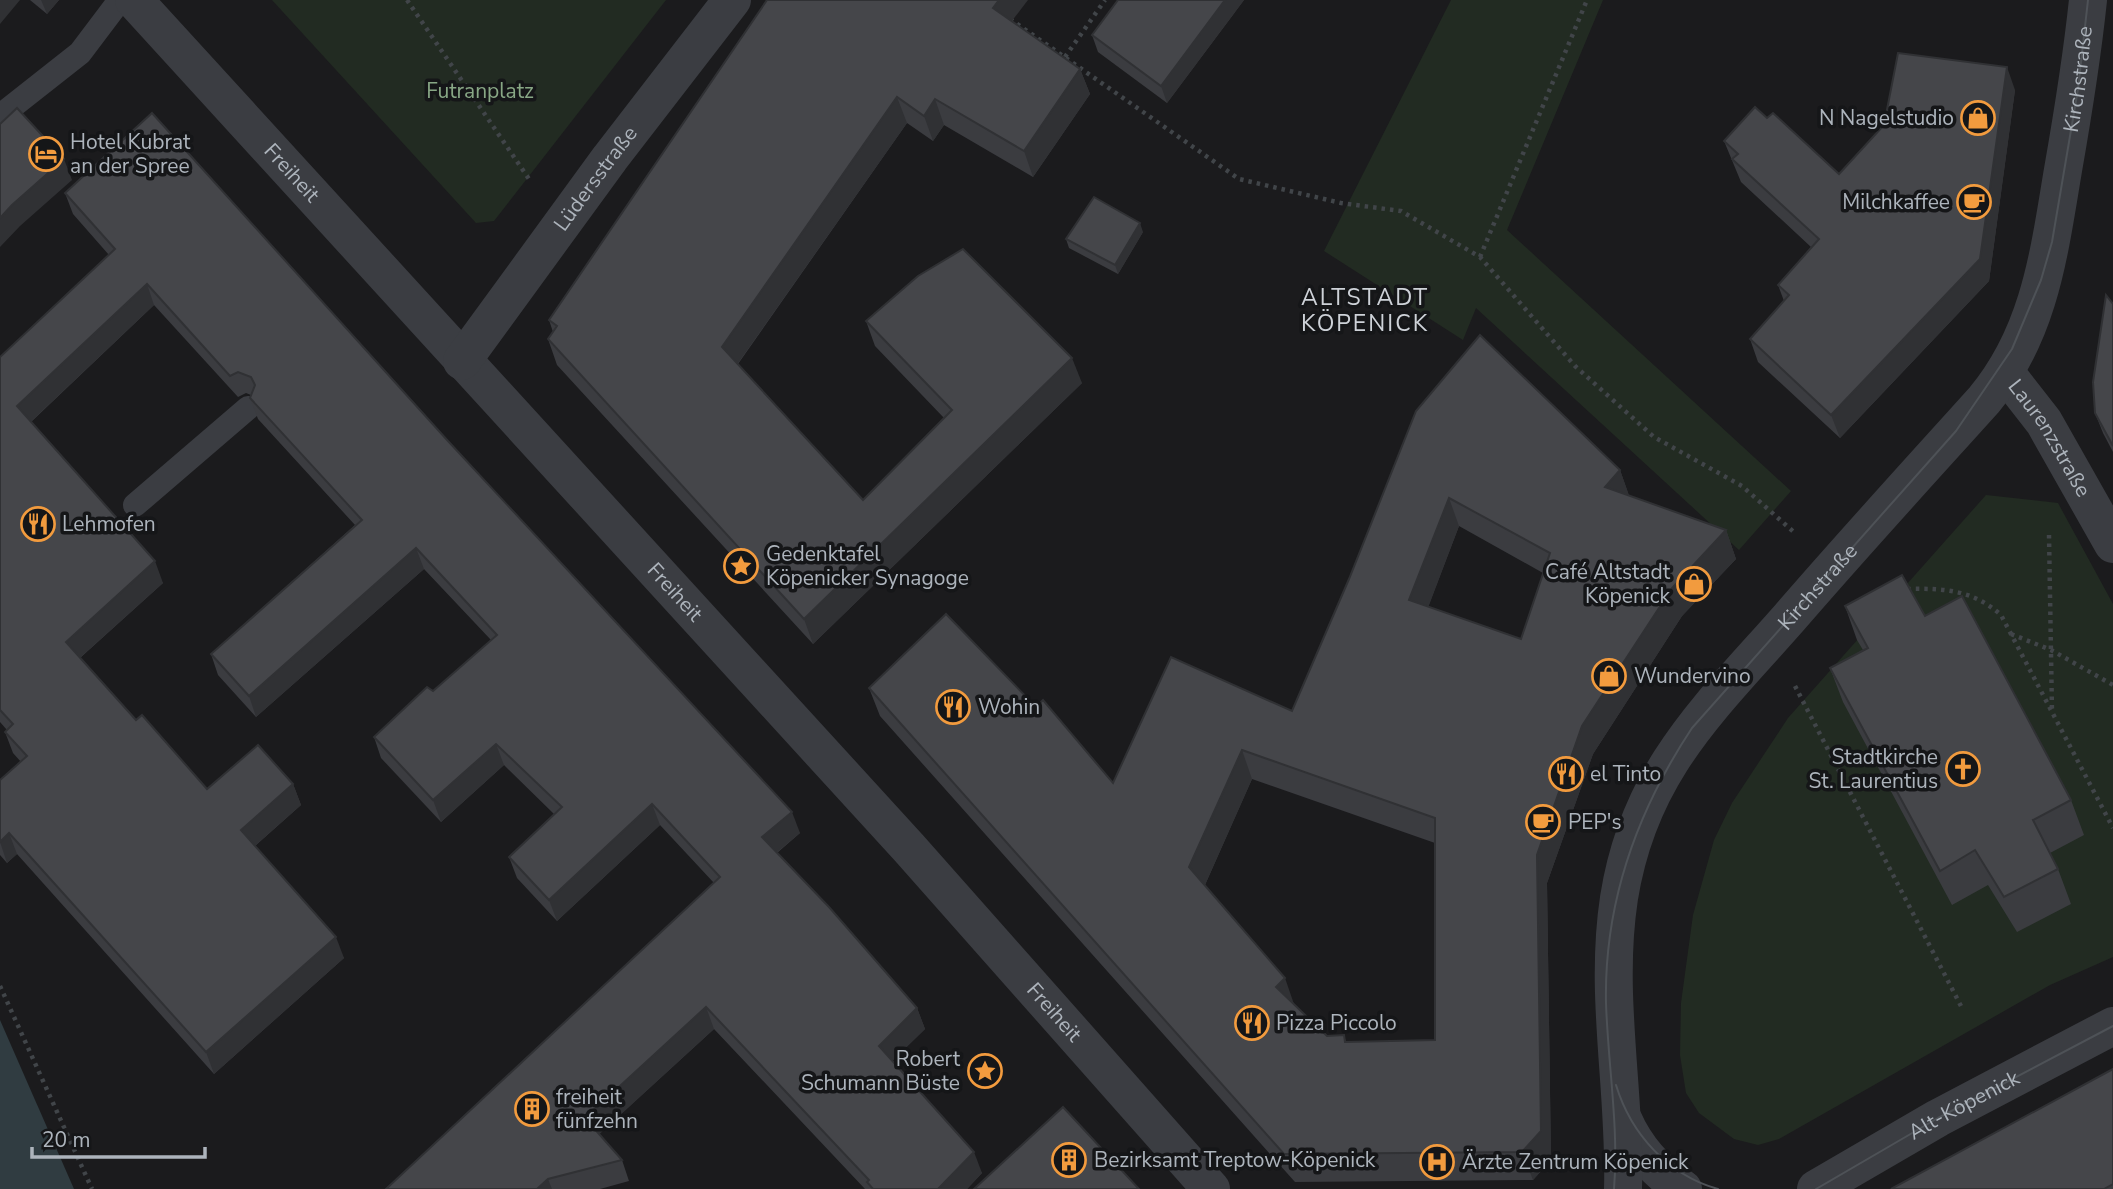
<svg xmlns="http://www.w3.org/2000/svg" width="2113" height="1189" viewBox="0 0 2113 1189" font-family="'Nunito Sans',sans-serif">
<rect width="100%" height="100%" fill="#1b1b1d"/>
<g fill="#222b22">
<path d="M272,0H666L494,221L476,223Z"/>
<path d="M1451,0H1603L1507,230L1791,491L1739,550L1476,308L1463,340L1324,251Z"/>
<path d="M1986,495L2058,503L2113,604V957L2050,985L1779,1139L1758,1145L1734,1139L1699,1113L1686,1093L1680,1055L1681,1003L1693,915L1714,840L1732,803L1788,718Z"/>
</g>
<path fill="#303c41" d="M0,1020L74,1189H0Z"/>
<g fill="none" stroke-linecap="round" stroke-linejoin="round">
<g stroke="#414549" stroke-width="4.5" stroke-dasharray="3.5 5" stroke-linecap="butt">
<path d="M407,0L531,182"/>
<path d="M1010,19L1239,179L1341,203L1401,211L1480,257L1575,366L1654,437L1742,486L1796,534"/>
<path d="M1065,57L1105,0"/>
<path d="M1480,257L1587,0"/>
<path d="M2049,535L2052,712"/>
<path d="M1907,589C1944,588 1973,590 2001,615L2113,828"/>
<path d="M2011,634L2051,650L2113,685"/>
<path d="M1795,686L1962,1008"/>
<path d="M0,986L92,1189"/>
</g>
<g stroke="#3b3d42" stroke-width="24">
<path d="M0,116L80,53L120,0"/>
<path d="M135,505L248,408"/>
</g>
<g stroke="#3b3d42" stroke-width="38">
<path id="s1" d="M134,0L909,848L1211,1189"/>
<path id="s2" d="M462,361L610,158L732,0"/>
<path id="s3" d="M2005,372L2044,422L2113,544"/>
<path d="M1623,1119C1636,1149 1656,1171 1683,1189"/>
<path d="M1623,1189C1626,1091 1604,996 1619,898C1639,771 1710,708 1790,617C1853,544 1919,472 1984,400C2040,333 2049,253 2063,170C2073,113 2082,57 2088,0"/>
<path id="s4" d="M1816,1189L1938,1118L2113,1026"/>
</g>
<g stroke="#4e5257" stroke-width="2">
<path d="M1616,1085C1631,1134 1668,1175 1718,1189"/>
<path id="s5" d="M1614,1189C1619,1127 1608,1065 1606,1003C1604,903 1637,811 1692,728L1956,431L2012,349L2041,280L2052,242L2078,89L2088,0"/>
<path d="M1816,1189L1938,1118L2113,1026"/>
</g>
</g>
<g fill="#3b3c40" fill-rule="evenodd">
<path d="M30,0H59L47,14Z"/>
<path d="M1118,0H1244L1167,103L1098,52L1092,35Z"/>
<path d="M1012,21L1080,69L1090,94L1033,177L944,125L933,141L907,123L738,364L863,500L944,418L875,346L866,321L1082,383L813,644L557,365L548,339L553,332L549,320Z"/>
<path d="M2015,90L1989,281L1840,438L1758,362L1750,339L1784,301L1778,285L1811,247L1741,182L1724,141L1767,118L1839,174Z"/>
<path d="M65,193L800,833L777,853L917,1008L925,1029L892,1061L982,1173L967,1189H865L714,1029L599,1134L622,1160L629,1181L600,1189H386L714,883L660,825L557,921L517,878L509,857L554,814L504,765L441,822L381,758L374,737L433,691L491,640L424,569L256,717L218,675L211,654L355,525L258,419L250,398L251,395L246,393L238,397L154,305L31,422L163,583L80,658L136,720L207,789L293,784L301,805L255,846L344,958L214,1074L17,854L7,863L0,855V780L21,762L13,753L5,732L7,730L0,722V357L109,255L73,214Z"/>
<path d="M1143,232L1118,274L1069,248L1066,239Z"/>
<path d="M2113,304V452L2103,433L2095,413Z"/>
<path d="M1416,411L1620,470L1629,496L1726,530L1736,559L1682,616L1593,754L1547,883L1551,1160L1533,1180L1295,1182L880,716L869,688L1036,707L1113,783L1292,711L1349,579ZM1459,526L1543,573L1521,639L1428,607ZM1252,779L1435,843V1040L1346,1042L1344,1035L1327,1036L1294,1005L1205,885Z"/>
<path d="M1845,606L1925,616L2071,800L2084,835L2050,853L2058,869L2071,904L2017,932L1988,885L1952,905L1843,702L1830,668L1863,650L1857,640Z"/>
<path d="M2113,1069V1189H1891Z"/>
</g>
<g fill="#303134">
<path d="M0,0H20L0,24Z"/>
<path d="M41,0H59L47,14Z"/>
<path d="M999,0H1028L1002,34L993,8Z"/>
<path d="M1225,0H1244L1167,103L1161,86Z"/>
<path d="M2007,67L2015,90L1989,281L1840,438L1831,415Z"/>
<path d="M1080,69L1090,94L1033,177L1024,151Z"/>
<path d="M897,97L907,123L731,373L722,347Z"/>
<path d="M935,99L944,125L933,141L924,116Z"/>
<path d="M64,159L72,180L20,226L0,247V218L12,205Z"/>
<path d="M1140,223L1143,232L1118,274L1115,265Z"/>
<path d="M147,284L154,305L24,428L17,406Z"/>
<path d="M1072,358L1082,383L813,644L804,619Z"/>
<path d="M1620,470L1630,498L1605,487Z"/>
<path d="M1449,498L1459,526L1420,629L1409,600Z"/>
<path d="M1726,530L1736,559L1682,616L1593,754L1547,883L1551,1160L1533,1180L1522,1152L1537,855L1582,726L1672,588Z"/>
<path d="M416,548L424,569L256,717L249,696Z"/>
<path d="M155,561L163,583L74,663L66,642Z"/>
<path d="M496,744L504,765L441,822L433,800Z"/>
<path d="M1242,750L1252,779L1200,896L1189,867Z"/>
<path d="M293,784L301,805L249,851L241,830Z"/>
<path d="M652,804L660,825L557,921L549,900Z"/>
<path d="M792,812L800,833L770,858L762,837Z"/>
<path d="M9,833L17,854L7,863L0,842Z"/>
<path d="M336,937L344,958L214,1074L206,1052Z"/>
<path d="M1285,978L1295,1007L1276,987Z"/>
<path d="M706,1007L714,1029L593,1140L585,1118Z"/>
<path d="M917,1008L925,1029L886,1067L879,1046Z"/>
<path d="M974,1152L982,1173L967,1189H938Z"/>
<path d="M548,1179L552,1189H537Z"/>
</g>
<g fill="#45464a" stroke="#303134" stroke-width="2" fill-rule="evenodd">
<path d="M767,0H999L993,8L1080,69L1024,151L935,99L924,116L897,97L722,347L863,500L952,410L866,321L918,276L963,249L1072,358L804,619L548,339L557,326L549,320Z"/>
<path d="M1118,0H1225L1161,86L1092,35Z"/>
<path d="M1898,53L2007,67L1980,259L1831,415L1750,339L1789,295L1778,285L1819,239L1732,159L1738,154L1724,141L1755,107L1767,118L1773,113L1839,174L1884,125Z"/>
<path d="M17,108L64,159L12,205L0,218V124Z"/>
<path d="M152,113L448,441L792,812L762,837L829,907L917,1008L879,1046L974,1152L938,1189H873L867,1182L869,1180L706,1007L585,1118L622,1160L548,1179L537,1189H386L720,877L652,804L549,900L509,857L562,807L496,744L433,800L374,737L427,687L433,691L497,635L416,548L249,696L211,654L362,520L250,398L255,385L251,377L238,372L230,376L147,284L17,406L155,561L66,642L136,720L142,715L207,789L258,745L293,784L241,830L336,937L206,1052L9,833L0,842V780L27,756L5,732L13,724L0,710V357L115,249L65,193Z"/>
<path d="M1094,197L1140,223L1115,265L1066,239Z"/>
<path d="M2106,295L2113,304V446L2095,413L2093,382Z"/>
<path d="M1480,335L1620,470L1605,487L1726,530L1672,588L1582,726L1537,855L1541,1131L1522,1152L1284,1154L869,688L946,614L1036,707L1043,700L1113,783L1171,657L1292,711L1349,579L1416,411ZM1449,498L1550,553L1521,639L1409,600ZM1242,750L1435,818V1040L1345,1042L1344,1035L1327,1036L1276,987L1285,978L1189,867Z"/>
<path d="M1902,575L1925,616L1962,596L2071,800L2033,820L2058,869L2004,897L1975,850L1940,871L1830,668L1868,648L1845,606Z"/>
<path d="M2113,1069V1184L2104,1189H1891Z"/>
<path d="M1063,1107L1139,1189H974Z"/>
</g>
<defs>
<g id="shop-ring" transform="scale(1.75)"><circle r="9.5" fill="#151618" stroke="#f29b3e" stroke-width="1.5"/><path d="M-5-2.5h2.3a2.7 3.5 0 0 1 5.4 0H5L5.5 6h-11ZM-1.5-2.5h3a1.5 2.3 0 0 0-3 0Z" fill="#f29b3e"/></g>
<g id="hotel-ring" transform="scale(1.75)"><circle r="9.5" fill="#151618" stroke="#f29b3e" stroke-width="1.5"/><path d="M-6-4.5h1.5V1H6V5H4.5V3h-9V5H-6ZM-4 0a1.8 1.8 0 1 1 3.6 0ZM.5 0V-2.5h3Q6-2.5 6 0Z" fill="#f29b3e"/></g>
<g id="cafe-ring" transform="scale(1.75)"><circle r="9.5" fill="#151618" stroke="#f29b3e" stroke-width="1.5"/><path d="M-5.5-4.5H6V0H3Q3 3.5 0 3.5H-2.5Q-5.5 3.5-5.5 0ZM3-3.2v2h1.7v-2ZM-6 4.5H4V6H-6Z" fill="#f29b3e"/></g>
<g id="restaurant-ring" transform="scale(1.75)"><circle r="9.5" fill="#151618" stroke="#f29b3e" stroke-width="1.5"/><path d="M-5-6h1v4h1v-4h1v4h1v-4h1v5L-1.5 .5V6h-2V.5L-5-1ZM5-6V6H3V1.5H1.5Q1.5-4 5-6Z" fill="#f29b3e"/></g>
<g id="sight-ring" transform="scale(1.75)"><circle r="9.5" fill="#151618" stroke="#f29b3e" stroke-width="1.5"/><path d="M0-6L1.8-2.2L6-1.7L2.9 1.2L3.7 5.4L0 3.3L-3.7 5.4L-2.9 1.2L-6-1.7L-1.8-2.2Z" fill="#f29b3e"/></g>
<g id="church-ring" transform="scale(1.75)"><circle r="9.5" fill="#151618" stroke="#f29b3e" stroke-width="1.5"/><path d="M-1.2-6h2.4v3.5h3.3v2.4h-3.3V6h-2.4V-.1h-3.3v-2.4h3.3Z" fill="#f29b3e"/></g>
<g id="building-ring" transform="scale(1.75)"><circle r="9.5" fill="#151618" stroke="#f29b3e" stroke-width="1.5"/><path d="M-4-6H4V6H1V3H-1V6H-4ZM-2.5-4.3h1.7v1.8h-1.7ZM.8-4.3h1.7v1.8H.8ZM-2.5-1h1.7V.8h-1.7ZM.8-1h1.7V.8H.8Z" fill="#f29b3e"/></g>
<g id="hospital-ring" transform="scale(1.75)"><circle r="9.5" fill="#151618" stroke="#f29b3e" stroke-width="1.5"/><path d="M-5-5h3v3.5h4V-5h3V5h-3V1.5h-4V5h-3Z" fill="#f29b3e"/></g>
</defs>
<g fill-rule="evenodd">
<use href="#shop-ring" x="1978" y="118"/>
<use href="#hotel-ring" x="46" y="154"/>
<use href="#cafe-ring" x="1974" y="202"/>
<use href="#restaurant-ring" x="38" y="524"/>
<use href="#sight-ring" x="741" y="566"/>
<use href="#shop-ring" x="1694" y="584"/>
<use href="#shop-ring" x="1609" y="676"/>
<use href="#restaurant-ring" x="953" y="707"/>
<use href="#church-ring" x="1963" y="769"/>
<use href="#restaurant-ring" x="1566" y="774"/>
<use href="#cafe-ring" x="1543" y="822"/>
<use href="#restaurant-ring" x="1252" y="1023"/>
<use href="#sight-ring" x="985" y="1071"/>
<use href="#building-ring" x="532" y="1109"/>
<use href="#building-ring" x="1069" y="1160"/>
<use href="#hospital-ring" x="1437" y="1162"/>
</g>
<g text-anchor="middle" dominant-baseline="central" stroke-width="7" stroke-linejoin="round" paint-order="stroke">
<g font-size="21" fill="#adb4bc" stroke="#151618">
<text stroke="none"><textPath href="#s5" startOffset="1255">Kirchstraße</textPath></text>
<text stroke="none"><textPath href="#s1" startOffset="234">Freiheit</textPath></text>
<text stroke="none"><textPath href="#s2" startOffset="226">Lüdersstraße</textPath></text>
<text stroke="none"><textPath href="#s3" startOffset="80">Laurenzstraße</textPath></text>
<text stroke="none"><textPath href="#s5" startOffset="668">Kirchstraße</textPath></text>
<text stroke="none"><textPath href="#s1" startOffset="802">Freiheit</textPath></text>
<text stroke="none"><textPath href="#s1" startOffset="1368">Freiheit</textPath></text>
<text stroke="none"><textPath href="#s4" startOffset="170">Alt-Köpenick</textPath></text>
</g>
<g font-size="21" fill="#88a785" stroke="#151618">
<text x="480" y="91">Futranplatz</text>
</g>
<g font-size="21" fill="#adb4bc" stroke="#151618" text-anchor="start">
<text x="1954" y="118" text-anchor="end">N Nagelstudio</text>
<text x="70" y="142">Hotel Kubrat<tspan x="70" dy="24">an der Spree</tspan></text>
<text x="1950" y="202" text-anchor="end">Milchkaffee</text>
<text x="62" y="524">Lehmofen</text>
<text x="766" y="554">Gedenktafel<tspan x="766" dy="24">Köpenicker Synagoge</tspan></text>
<text x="1670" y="572" text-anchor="end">Café Altstadt<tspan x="1670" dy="24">Köpenick</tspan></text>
<text x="1634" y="676">Wundervino</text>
<text x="978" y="707">Wohin</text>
<text x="1938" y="757" text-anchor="end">Stadtkirche<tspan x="1938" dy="24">St. Laurentius</tspan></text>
<text x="1590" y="774">el Tinto</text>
<text x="1568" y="822">PEP's</text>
<text x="1276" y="1023">Pizza Piccolo</text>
<text x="960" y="1059" text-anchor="end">Robert<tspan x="960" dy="24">Schumann Büste</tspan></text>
<text x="556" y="1097">freiheit<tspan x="556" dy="24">fünfzehn</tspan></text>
<text x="1094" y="1160">Bezirksamt Treptow-Köpenick</text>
<text x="1462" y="1162">Ärzte Zentrum Köpenick</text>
</g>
<g font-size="23" letter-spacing="2" fill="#ced2d8" stroke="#151618">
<text x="1365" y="297">ALTSTADT<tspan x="1365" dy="26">KÖPENICK</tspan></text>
</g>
</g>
<path d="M32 1147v10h173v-10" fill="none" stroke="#adb4bc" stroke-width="3.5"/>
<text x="42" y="1147" font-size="21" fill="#adb4bc" stroke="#151618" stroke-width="5" paint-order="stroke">20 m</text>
</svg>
